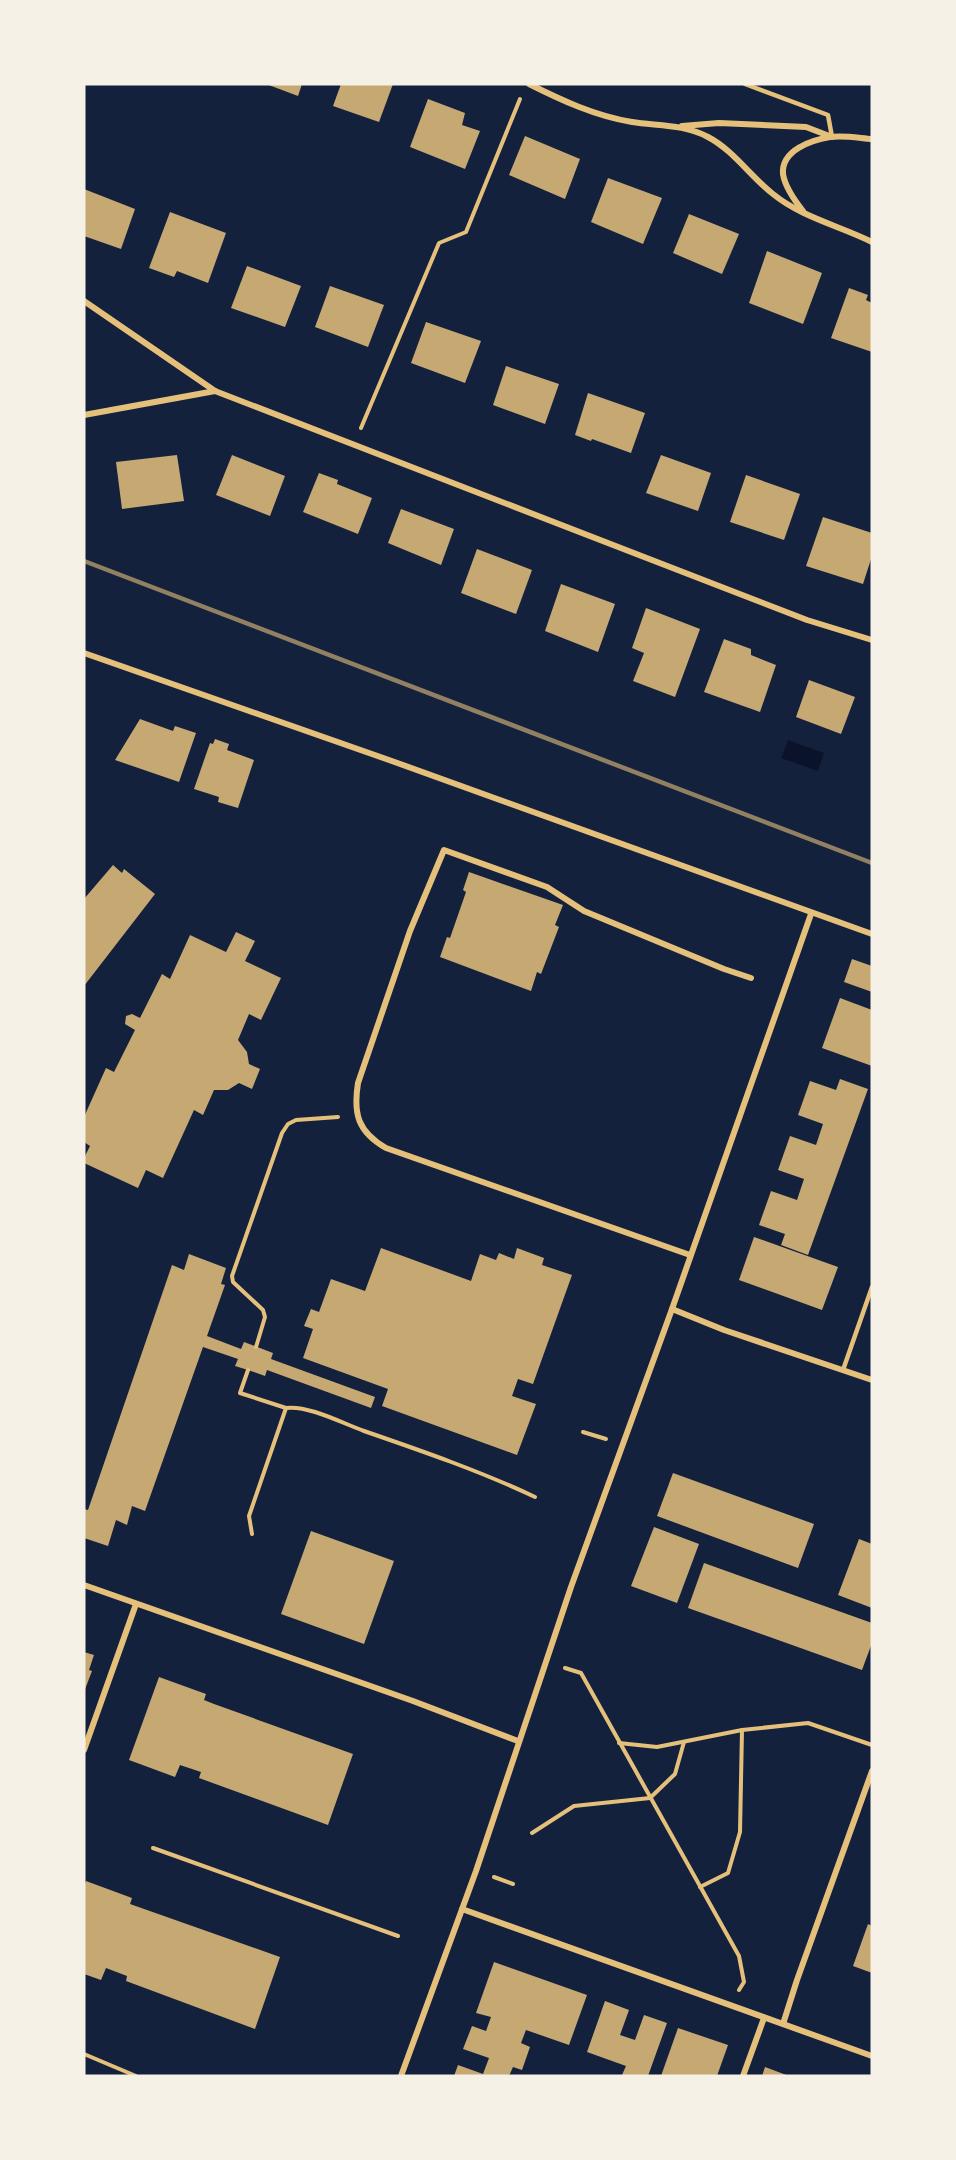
<svg xmlns="http://www.w3.org/2000/svg" width="956" height="2160" viewBox="0 0 956 2160" font-family="'Open Sans',sans-serif">
<rect width="100%" height="100%" fill="#14213d"/>
<path fill="#0b132b" d="M788,740L824,753L818,771L781,758Z"/>
<g fill="#c6a872">
<path d="M266,84H302L298,96Z"/>
<path d="M341,84H393L379,122L333,106Z"/>
<path d="M428,99L465,113L462,125L480,131L465,169L410,147Z"/>
<path d="M525,136L580,159L565,199L509,175Z"/>
<path d="M608,178L662,198L643,244L591,222Z"/>
<path d="M84,189L135,209L121,249L84,236Z"/>
<path d="M170,212L226,233L208,283L177,271L174,277L149,268Z"/>
<path d="M689,214L739,234L722,274L673,253Z"/>
<path d="M767,251L822,273L803,324L749,303Z"/>
<path d="M247,266L301,286L285,327L231,308Z"/>
<path d="M330,286L384,305L368,347L315,327Z"/>
<path d="M849,288L868,295L866,300L872,303V352L831,338Z"/>
<path d="M426,322L481,341L465,383L411,363Z"/>
<path d="M506,366L559,384L545,424L493,405Z"/>
<path d="M588,393L645,413L631,453L592,439L591,441L575,435Z"/>
<path d="M177,455L184,501L122,509L116,462Z"/>
<path d="M232,455L285,476L270,516L216,495Z"/>
<path d="M661,455L711,473L698,511L646,493Z"/>
<path d="M319,473L338,480L337,484L372,498L358,534L303,512Z"/>
<path d="M746,475L800,494L784,540L730,522Z"/>
<path d="M401,509L454,529L441,565L388,543Z"/>
<path d="M823,517L872,533V556L863,584L806,566Z"/>
<path d="M477,549L532,570L516,614L461,593Z"/>
<path d="M561,584L615,604L598,652L545,631Z"/>
<path d="M646,608L700,629L675,697L633,681L644,653L632,648Z"/>
<path d="M724,639L751,649V655L776,665L760,712L704,692Z"/>
<path d="M809,680L855,697L841,734L796,717Z"/>
<path d="M140,719L173,731L175,726L196,733L179,782L115,760Z"/>
<path d="M215,739L229,744L227,750L254,760L238,808L218,802L219,797L194,789L210,743L213,744Z"/>
<path d="M113,865L122,873L124,869L155,894L84,986V899Z"/>
<path d="M469,872L563,905L555,925L559,927L541,974L537,972L531,991L440,957L447,937L450,938L466,892L463,890Z"/>
<path d="M236,932L255,941L245,961L281,978L261,1020L249,1014L238,1040L247,1052L249,1064L260,1069L252,1089L239,1083L228,1090H214L203,1115L194,1110L163,1178L146,1170L138,1188L84,1163V1158L90,1146L84,1142V1117L106,1068L114,1072L135,1030L125,1024L126,1016L132,1014L140,1018L162,974L170,979L190,935L226,952Z"/>
<path d="M852,959L872,966V992L844,982Z"/>
<path d="M840,998L872,1010V1066L822,1048Z"/>
<path d="M840,1079L868,1089L808,1255L781,1245L785,1234L759,1225L771,1191L797,1200L804,1179L778,1170L790,1136L816,1145L823,1124L798,1115L810,1081L836,1090Z"/>
<path d="M754,1237L838,1267L822,1310L739,1280Z"/>
<path d="M381,1248L471,1281L480,1254L496,1260L499,1253L514,1259L517,1248L544,1258L542,1265L572,1275L533,1384L518,1379L512,1396L536,1404L517,1455L382,1406L388,1389L303,1358L313,1329L304,1326L311,1309L319,1312L331,1279L365,1291Z"/>
<path d="M189,1254L226,1268L221,1284L225,1285L207,1336L241,1349L244,1342L273,1353L271,1359L375,1397L371,1408L267,1370L265,1376L248,1370L235,1366L238,1359L203,1347L145,1511L132,1506L127,1525L116,1520L108,1546L84,1538V1509L88,1510L172,1265L184,1270Z"/>
<path d="M673,1473L814,1524L798,1568L657,1516Z"/>
<path d="M654,1527L699,1544L677,1603L631,1586Z"/>
<path d="M311,1531L394,1561L364,1644L281,1614Z"/>
<path d="M859,1539L872,1544V1608L838,1595Z"/>
<path d="M704,1563L872,1623V1643L862,1670L688,1608Z"/>
<path d="M84,1652L94,1655L89,1670L92,1671L84,1692Z"/>
<path d="M159,1677L206,1694L204,1700L214,1704L353,1754L328,1825L199,1778L201,1772L180,1765L175,1777L129,1760Z"/>
<path d="M86,1881L132,1898L130,1904L280,1957L255,2029L126,1981L127,1976L106,1968L101,1980L84,1974V1886Z"/>
<path d="M868,1924L872,1926V1973L853,1966Z"/>
<path d="M494,1962L587,1995L569,2045L526,2030L521,2043L530,2047L522,2070L513,2067L509,2076H454L458,2065L483,2074L489,2058L463,2049L472,2026L486,2031L491,2017L476,2013Z"/>
<path d="M605,2001L629,2010L620,2035L635,2040L644,2015L667,2023L648,2076L622,2075L626,2066L587,2052Z"/>
<path d="M678,2028L728,2045L717,2076H661Z"/>
<path d="M765,2067L789,2076H762Z"/>
</g>
<g fill="none" stroke-linecap="round" stroke-linejoin="round">
<g stroke="#e5c07b" stroke-width="4">
<path d="M361,428L439,243L466,232L520,99"/>
<path d="M256,1347L265,1317L263,1310L233,1282L232,1276L282,1133L288,1124L296,1120L338,1117"/>
<path d="M248,1370L240,1393L286,1408L249,1516L252,1534"/>
<path d="M286,1408C308,1405 342,1423 364,1431C422,1451 480,1471 535,1497"/>
<path d="M583,1432L606,1439"/>
<path d="M565,1668L581,1673L739,1956L744,1982L739,1990"/>
<path d="M619,1743L657,1747L742,1730L808,1723L872,1745"/>
<path d="M532,1833L574,1806L650,1798L675,1774L684,1742"/>
<path d="M153,1848L398,1936"/>
<path d="M494,1877L513,1884"/>
<path d="M700,1887L728,1873L740,1832L742,1730"/>
<path d="M84,2054L136,2076"/>
</g>
<g stroke="#e5c07b" stroke-width="4.5">
<path d="M745,84L828,115L832,137"/>
<path d="M843,1370L872,1287"/>
</g>
<g stroke="#e5c07b" stroke-width="6">
<path d="M529,84C561,100 595,116 632,122C657,126 684,124 708,137C733,150 751,177 773,194C801,217 840,226 872,242"/>
<path d="M682,126L719,123L806,127L832,137"/>
<path d="M803,211C795,201 785,187 783,174C781,150 812,140 830,137C843,135 859,138 872,139"/>
<path d="M84,301L215,391L807,620L872,640"/>
<path d="M84,415L215,391"/>
<path d="M84,653L389,760L872,934"/>
<path d="M690,1255L386,1148C358,1132 353,1114 358,1083L410,931L444,850L547,887L584,911L724,969L751,978"/>
<path d="M672,1309L724,1330L872,1380"/>
<path d="M84,1585L413,1701L518,1741"/>
<path d="M84,1750L136,1604"/>
<path d="M462,1909L872,2056"/>
<path d="M783,2024L797,1980L872,1771"/>
<path d="M401,2076L476,1871L571,1587L672,1309L811,914"/>
<path d="M743,2076L764,2018"/>
</g>
<path stroke="#918062" stroke-width="4.5" d="M84,561L872,863"/>
</g>
<rect width="956" height="2160" fill="none" stroke="#f6f1e7" stroke-width="171"/>
</svg>
